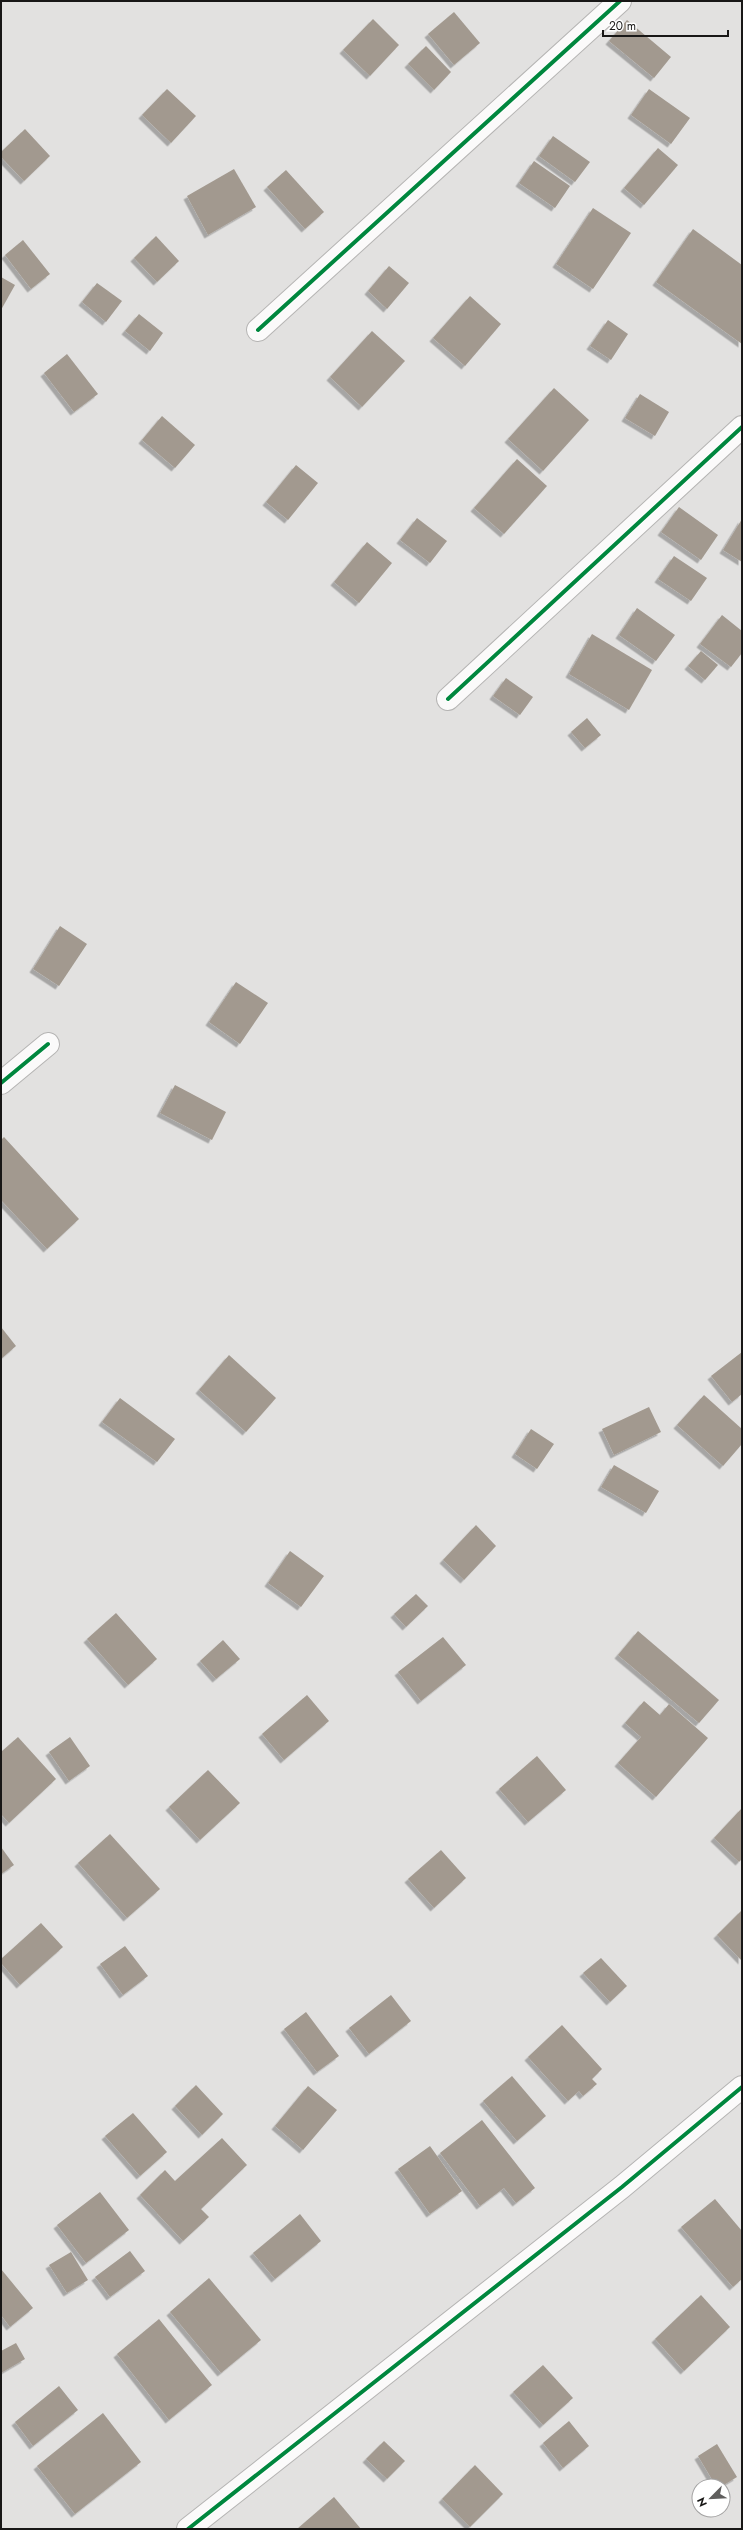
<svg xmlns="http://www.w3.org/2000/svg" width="743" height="2530" viewBox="0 0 743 2530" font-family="Jost,sans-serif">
<defs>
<filter id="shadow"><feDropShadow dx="-3.5" dy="3.5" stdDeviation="0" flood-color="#0004"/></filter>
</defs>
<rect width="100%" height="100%" fill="#e2e1e0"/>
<g fill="#a2998f" filter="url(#shadow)">
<path d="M454,12L480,43L454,65L428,34Z"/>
<path d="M373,19L399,45L370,76L343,50Z"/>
<path d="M627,20L671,57L654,78L609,41Z"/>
<path d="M426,46L451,72L434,90L408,64Z"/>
<path d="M167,89L196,116L171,143L142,115Z"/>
<path d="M649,89L690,118L671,144L631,115Z"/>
<path d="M25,129L50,156L24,181L1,157V152Z"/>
<path d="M553,136L590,162L575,182L539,156Z"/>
<path d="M658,148L678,165L644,205L624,188Z"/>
<path d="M534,161L570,186L555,208L519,183Z"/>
<path d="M234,169L256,207L208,235L187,196Z"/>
<path d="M286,170L324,212L305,229L267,187Z"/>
<path d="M593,208L631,233L593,289L556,264Z"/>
<path d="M693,229L742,265V344L656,282Z"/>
<path d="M156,236L179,261L157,282L134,258Z"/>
<path d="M23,240L50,274L31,289L5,255Z"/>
<path d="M389,266L409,283L387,309L368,291Z"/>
<path d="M1,277L15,285L1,310Z"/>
<path d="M97,283L122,301L106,322L82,302Z"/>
<path d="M470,296L501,324L465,366L433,338Z"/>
<path d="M139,314L163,333L150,351L125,331Z"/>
<path d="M608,320L628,334L611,360L590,346Z"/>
<path d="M372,331L405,361L362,407L330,377Z"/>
<path d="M67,354L98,394L74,412L44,373Z"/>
<path d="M554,388L589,420L543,471L508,439Z"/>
<path d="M640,394L669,412L655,436L625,418Z"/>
<path d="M162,416L195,445L175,468L142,440Z"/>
<path d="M517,459L547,486L504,534L474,508Z"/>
<path d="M296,465L318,483L288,520L266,502Z"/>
<path d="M679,507L718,535L701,560L661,532Z"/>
<path d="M417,518L447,541L430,563L400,540Z"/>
<path d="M742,519V562L723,550Z"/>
<path d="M367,542L392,563L359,603L334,582Z"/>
<path d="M674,556L707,578L691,601L658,579Z"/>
<path d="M637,608L675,635L656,661L619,635Z"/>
<path d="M722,615L742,631V653L731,667L700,644Z"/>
<path d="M592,634L652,670L629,710L569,674Z"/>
<path d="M701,651L718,665L705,680L688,666Z"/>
<path d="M506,678L533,697L520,715L493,696Z"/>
<path d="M587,718L601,735L585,748L571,732Z"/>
<path d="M60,926L87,944L59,986L33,969Z"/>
<path d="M236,982L268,1003L240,1044L209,1022Z"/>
<path d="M175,1085L226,1112L212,1140L160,1113Z"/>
<path d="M4,1137L79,1219L47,1249L1,1200V1140Z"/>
<path d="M1,1327L16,1346L1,1359Z"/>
<path d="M742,1352V1394L732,1402L711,1376Z"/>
<path d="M229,1355L276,1398L246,1432L199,1390Z"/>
<path d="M704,1395L742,1429V1444L723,1466L677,1425Z"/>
<path d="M120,1398L175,1439L157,1462L102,1422Z"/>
<path d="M649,1407L661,1432L614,1455L602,1429Z"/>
<path d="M531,1429L554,1444L537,1469L515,1454Z"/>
<path d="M614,1465L659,1491L646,1513L601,1487Z"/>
<path d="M476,1525L496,1546L464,1580L443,1560Z"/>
<path d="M290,1551L324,1576L301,1607L268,1583Z"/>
<path d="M416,1594L428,1606L406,1627L394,1614Z"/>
<path d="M116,1613L157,1659L128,1685L87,1639Z"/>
<path d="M638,1631L719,1700L699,1723L618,1655Z"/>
<path d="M443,1637L466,1665L421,1701L398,1672Z"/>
<path d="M223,1640L240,1659L216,1679L200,1661Z"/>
<path d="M307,1695L329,1721L284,1760L262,1734Z"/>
<path d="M644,1701L660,1715L669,1704L708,1738L656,1797L618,1763L641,1737L625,1723Z"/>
<path d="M18,1737L56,1779L9,1823L1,1814V1752Z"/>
<path d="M70,1737L90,1766L69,1781L49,1752Z"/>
<path d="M537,1756L566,1790L528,1822L499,1789Z"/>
<path d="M208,1770L240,1803L200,1840L169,1807Z"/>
<path d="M742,1808V1859L739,1862L714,1838Z"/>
<path d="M110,1834L160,1889L127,1918L78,1863Z"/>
<path d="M1,1847L14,1865L1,1874Z"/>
<path d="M441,1850L466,1878L434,1908L408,1879Z"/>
<path d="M742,1910V1961L717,1935Z"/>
<path d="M41,1923L63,1947L20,1985L1,1963V1959Z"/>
<path d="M125,1946L148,1976L123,1995L100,1964Z"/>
<path d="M601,1958L627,1986L610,2002L583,1973Z"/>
<path d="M391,1995L411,2021L369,2054L349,2028Z"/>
<path d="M306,2012L339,2056L317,2072L284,2029Z"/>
<path d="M562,2025L602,2069L592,2079L597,2084L583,2096L579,2091L568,2101L528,2057Z"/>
<path d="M512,2076L546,2116L517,2141L483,2101Z"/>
<path d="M196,2085L223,2114L202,2135L175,2106Z"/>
<path d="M308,2086L337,2110L303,2150L275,2126Z"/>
<path d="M133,2113L167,2152L140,2176L105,2136Z"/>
<path d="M482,2120L535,2188L516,2203L504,2188L480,2206L440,2153Z"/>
<path d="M222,2138L247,2165L201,2209L209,2217L183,2241L140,2195L165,2170L175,2181Z"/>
<path d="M430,2146L462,2191L430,2214L398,2169Z"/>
<path d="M100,2192L129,2230L86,2263L57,2225Z"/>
<path d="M715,2199L742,2231V2279L733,2287L681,2227Z"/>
<path d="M300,2214L321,2241L275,2279L253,2253Z"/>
<path d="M130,2251L145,2271L110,2297L95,2277Z"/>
<path d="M71,2252L88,2280L67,2293L49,2265Z"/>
<path d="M1,2269L33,2308L10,2327L1,2315Z"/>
<path d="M209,2278L261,2340L221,2373L170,2312Z"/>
<path d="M701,2295L730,2327L684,2371L655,2339Z"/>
<path d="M159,2319L212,2385L169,2420L117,2354Z"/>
<path d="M16,2343L25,2359L1,2373V2351Z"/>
<path d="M543,2365L573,2398L543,2425L513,2392Z"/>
<path d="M59,2386L78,2410L33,2446L15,2422Z"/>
<path d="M103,2413L141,2462L75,2514L37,2466Z"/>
<path d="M569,2421L589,2446L563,2468L543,2443Z"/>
<path d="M384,2441L405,2461L387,2479L366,2459Z"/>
<path d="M717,2444L737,2477L722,2486H716L698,2456Z"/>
<path d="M475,2465L503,2494L470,2527L442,2499Z"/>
<path d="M334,2497L361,2529H297Z"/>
</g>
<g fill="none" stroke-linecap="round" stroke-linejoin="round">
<g stroke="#b5b4b3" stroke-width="24">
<g id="minor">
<path d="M258,330L620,1"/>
<path d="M448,699L742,427"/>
<path d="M1,1083L48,1044"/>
<path d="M188,2529L622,2187L742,2087"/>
</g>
</g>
<use href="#minor" stroke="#fbfafa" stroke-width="22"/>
<g stroke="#fff" stroke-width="6">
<g id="cycleway">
<path d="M258,330L620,1"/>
<path d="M448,699L742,427"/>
<path d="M1,1083L48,1044"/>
<path d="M188,2529L622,2187L742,2087"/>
</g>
</g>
<use href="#cycleway" stroke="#00873e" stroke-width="4"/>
</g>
<rect width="743" height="2530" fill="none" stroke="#181716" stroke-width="4"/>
<g transform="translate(711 2498) rotate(246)"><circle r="19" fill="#ffffff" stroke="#a3a2a2"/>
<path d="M0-3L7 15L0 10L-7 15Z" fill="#5f5e5d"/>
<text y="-6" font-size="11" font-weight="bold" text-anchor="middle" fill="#181716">N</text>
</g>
<path d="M603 30v6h125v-6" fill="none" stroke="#181716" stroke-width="2"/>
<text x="609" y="30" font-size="12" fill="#181716" stroke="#ffffff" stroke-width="3" paint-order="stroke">20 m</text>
</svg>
